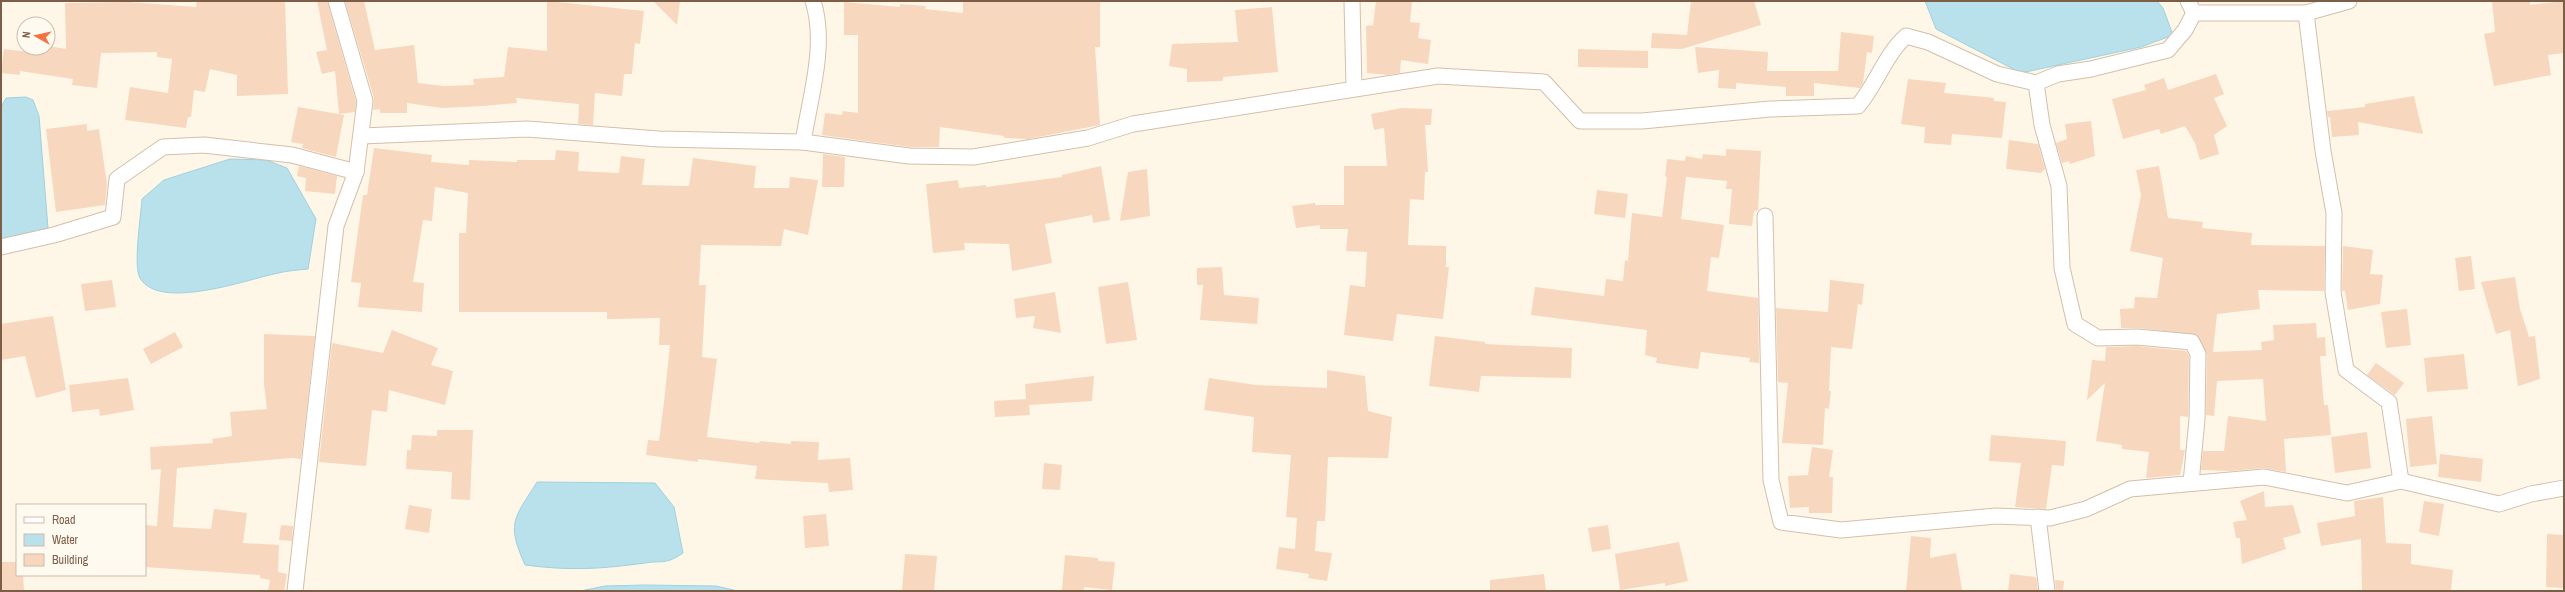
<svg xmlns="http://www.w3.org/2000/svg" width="2565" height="592" viewBox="0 0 2565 592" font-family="'Archivo Narrow',sans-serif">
<rect width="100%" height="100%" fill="#fef7e8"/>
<g fill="#b9e1eb" stroke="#9fd1de">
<path d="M1925,1H2157L2163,8L2173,35L2141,47L2021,73L1936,29Z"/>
<path d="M26,97L33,100L39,116L48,228L1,240V107L6,98Z"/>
<path d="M230,159L266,160L287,168L316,219L308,269C297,270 285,271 274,274C246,280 159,311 140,278C133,266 141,215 142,199L164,180Z"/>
<path d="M537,482L655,483L674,507L683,553C665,565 665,560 645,563C601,569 570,571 525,565C506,522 514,519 537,482Z"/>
<path d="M645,585L716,586L738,591H580L605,586Z"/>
</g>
<g fill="#f7d7bd">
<path d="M197,1H285L288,94L237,96V75L210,69L205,92L194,90L191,117H188L186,128L125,120L130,87L168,93L172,59L157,57V52L101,53L97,88L72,85L73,79L20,71V75L1,73L4,49L37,53V48H48V46L66,49L65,3L128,2L196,7Z"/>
<path d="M317,1H327L356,102L355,112L339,114L335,71L322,74L316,52L327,50Z"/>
<path d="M345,1H364L375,50L414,45L418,83L444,86L474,85L473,79L504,77L508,47L547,51V1L644,11L640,44L635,43L632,74H624L622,96L595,93L593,125L578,124L579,104L516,98L517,103L483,106L442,108L407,103V113H380V109L373,110L374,98Z"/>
<path d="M653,1H680L677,25Z"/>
<path d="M963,1H1100V47H1095L1100,125L1028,139L1004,138V136L940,127L939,147H910L822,135L825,113L842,115L843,111L858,113V35H844V2L900,7V4L926,6L925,9L963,13Z"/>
<path d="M1376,1H1412L1410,22L1420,23L1418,38L1431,40L1428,64L1401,60L1400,73L1388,75L1367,73L1366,26L1373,25Z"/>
<path d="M1691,1H1754L1761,25L1682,49L1651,48L1652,33L1687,35Z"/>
<path d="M2492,1H2530V5L2564,1V53L2548,55L2551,75L2494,86L2484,34L2495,32Z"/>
<path d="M1272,7L1278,72L1223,77V81L1187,82V69L1169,66L1172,44L1238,42L1235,10Z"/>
<path d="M1841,32L1874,36L1872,53L1867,52L1863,83L1860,88L1814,83V96H1786V87L1736,83V89L1718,88L1719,70L1698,73L1695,47L1768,52L1767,71H1838Z"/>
<path d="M1578,49L1648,51V68L1578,67Z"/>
<path d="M2216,74L2224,94L2214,98L2227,126L2214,135L2219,154L2200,160L2195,143L2185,126L2161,134L2159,129L2123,139L2112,99L2146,90L2144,85L2164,78L2168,90Z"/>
<path d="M1908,79L1946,83L1944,93L1994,98V101L2006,102L2002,138L1952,134L1951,145L1924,143L1925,127L1901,124Z"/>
<path d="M2414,96L2423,134L2358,122L2359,135L2332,137L2330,117H2328L2327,111L2365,107V104Z"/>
<path d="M298,107L344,115L336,157L302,148L303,144L291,142Z"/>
<path d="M1402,108L1432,109L1431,125H1425L1428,172H1425L1424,200L1410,199L1408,245L1446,246V267H1449L1443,319L1397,314L1393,341L1344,335L1350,285L1365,287L1367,252L1346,251L1348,229H1320V225L1296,228L1292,206L1315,203V205H1344V166H1387L1384,128L1374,130L1371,114Z"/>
<path d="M2091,121L2095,156L2070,164L2069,161L2062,163L2056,143L2067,139L2065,124Z"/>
<path d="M87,124V131L99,129L107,184L105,205L56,212L46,129Z"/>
<path d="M2009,140L2038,144L2045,169L2041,173L2006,169Z"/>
<path d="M374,148L432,155L431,162L469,165V160L517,162V160H555L556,150L579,152L578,171L619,173L621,156L645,159L642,185L689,186L693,158L756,166L754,188H789L790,177L818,180L808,235L784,229L781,246L701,245L699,285H706L702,357L717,359L707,437L759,443L760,441L791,444V441L819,442L818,460L850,458L853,490L829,492L828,483L755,479L757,466L698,459V462L646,455L648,440L659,441L664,402L670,345H659L660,318L607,319V312H459V233H466L468,193L435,187L432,221L423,220L413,282L424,283L422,312L358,307L361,283L351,282L363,195H367Z"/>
<path d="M1726,149L1761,151L1758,210L1754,211L1752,226L1729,224L1732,189H1726L1727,181L1686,177L1681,219L1724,225L1719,258L1711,257L1707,291L1758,298L1759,363L1749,362L1750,358L1701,352L1698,369L1656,363L1657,358L1645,355L1647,330L1531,315L1535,287L1604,296L1606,279L1623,281L1625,260L1628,261L1632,213L1662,217L1667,177L1665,176L1667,159L1685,161L1686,156L1702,159L1703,154L1726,156Z"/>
<path d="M823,154L845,157L844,187H822Z"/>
<path d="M299,166L337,176L335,194L305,191L306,178L297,176Z"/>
<path d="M1101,166L1110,220L1093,223L1092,215L1045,224L1052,263L1012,271L1009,244L964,243L965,250L933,253L926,184L958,180L959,188L986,185V187L1062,177V175Z"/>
<path d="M2159,166L2168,218L2203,222L2202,228L2252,233L2251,245L2325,246L2324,291L2258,290L2260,309L2217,314L2213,352L2262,350L2261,342L2274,340L2273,325L2316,323L2317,338L2325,337L2326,356H2320L2321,370L2324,405H2328L2331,435L2284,439L2286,472L2263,468L2231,471L2201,470L2203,451H2224L2228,416L2266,421L2263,379L2217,381L2214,416L2206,415L2207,354L2197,335L2138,328H2121L2120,309L2134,308L2135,297L2157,298L2163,258L2130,251L2141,195L2136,170Z"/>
<path d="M1147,169L1150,216L1120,221L1128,172Z"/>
<path d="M1597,190L1628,194L1625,218L1594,214Z"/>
<path d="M2343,246L2373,250L2370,274L2383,275L2380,304L2348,310L2345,291H2342Z"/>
<path d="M2471,256L2475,289L2459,291L2455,258Z"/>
<path d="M1222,267L1224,295L1259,298L1257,324L1200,320L1203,285H1197V268Z"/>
<path d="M2515,277L2520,309L2529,337L2535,336L2540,379L2518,386L2510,330L2496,334L2481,282Z"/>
<path d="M112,280L116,307L85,311L81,284Z"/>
<path d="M1830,280L1864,284L1862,305L1858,304L1852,349L1831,347L1829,391H1831L1829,409L1825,408L1823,445L1782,443L1788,383L1778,382L1776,308L1828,312Z"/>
<path d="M1128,282L1137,340L1106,344L1098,287Z"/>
<path d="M1055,292L1061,333L1033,328L1035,316L1016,318L1014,299Z"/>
<path d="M2407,309L2411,345L2386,348L2381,312Z"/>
<path d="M53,316L66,390L36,398L25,356L1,360V324Z"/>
<path d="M392,330L438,348L431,365L453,371L445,405L389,390L387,412L372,410L366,466L319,462L332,343L383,353Z"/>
<path d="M175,332L183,347L151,364L143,349Z"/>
<path d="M264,334L315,336L301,459L291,458L177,468L173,527L211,529L214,509L247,513L243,543L279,545L278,572L287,574L284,591H268L270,580L260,578V575L145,567V525L157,526L161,469L151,470L150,447L213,443L212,439L232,436L230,412L267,409L264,384Z"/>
<path d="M1435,336L1485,342V344L1572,348L1571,378L1481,376L1479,392L1429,386Z"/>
<path d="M2137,346L2186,351L2189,356L2188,417L2180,416V450H2185L2180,475L2146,478L2149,452L2122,449V445L2096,441L2105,383L2087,400L2092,360L2105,361L2106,347Z"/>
<path d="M2464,354L2468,389L2427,392L2424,358Z"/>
<path d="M2376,363L2404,383L2395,395L2367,375Z"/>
<path d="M1327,370L1365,376L1368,411L1392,417L1388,458L1328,457L1325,521H1317L1315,551L1332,553L1327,581L1308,578L1309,574L1276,569L1279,547L1295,549L1297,518L1286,517L1291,455L1252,452L1254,417L1204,410L1209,378L1256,385L1327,388Z"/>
<path d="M1094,376L1092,401L1029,405L1030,415L995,417L994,401L1026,399L1025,384Z"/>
<path d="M128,378L134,410L100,416L99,409L72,412L69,385Z"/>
<path d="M2432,416L2437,464L2410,467L2406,419Z"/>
<path d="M437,430H473L470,500L451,499L452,472L406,469L407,450H411L412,435L437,436Z"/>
<path d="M2367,432L2371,468L2335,473L2331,437Z"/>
<path d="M1991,435L2066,441L2064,466L2052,465L2046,509L2015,507L2021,463L1989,461Z"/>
<path d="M1812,447L1833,450L1829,477H1833L1832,513H1809V507L1790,508L1788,476L1808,475Z"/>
<path d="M2440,454L2483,459L2481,482L2438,477Z"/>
<path d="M1044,463L1062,465L1060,490L1042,489Z"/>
<path d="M2264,491L2265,507L2293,505L2301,533L2283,538L2286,549L2242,564L2240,538H2236L2233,522L2247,520L2240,501Z"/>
<path d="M2383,497L2386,543L2411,544V564L2453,570L2451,591H2362L2361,539L2321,546L2317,523L2355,516L2354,501Z"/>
<path d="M2424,501L2444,504L2439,536L2419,532Z"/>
<path d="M409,505L432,509L429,533L405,529Z"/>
<path d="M826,514L829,546L805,548L803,516Z"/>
<path d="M281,525L293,526L292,541L279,540Z"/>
<path d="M1608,525L1611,549L1592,552L1588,528Z"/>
<path d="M2547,534L2564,535V588L2546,587Z"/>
<path d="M1911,536L1931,538L1930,558L1956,553L1962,591H1906Z"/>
<path d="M1679,542L1688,581L1665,586V583L1620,590L1615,554Z"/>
<path d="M905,554L937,556L934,591H902Z"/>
<path d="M1065,555L1098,558V561L1115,562L1112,590L1084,587V591L1062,590Z"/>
<path d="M1,562H17V575H23L24,591H1Z"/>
<path d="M1544,574L1546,591H1490V580Z"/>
<path d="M2010,574L2036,577L2038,591H2008Z"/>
<path d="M2055,580L2064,581L2063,591H2056Z"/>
</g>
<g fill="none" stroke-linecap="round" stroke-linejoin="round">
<g stroke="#d3bfac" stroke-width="17">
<g id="street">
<path d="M1352,1L1354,88"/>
<path d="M2188,1L2194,13H2306L2349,1"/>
<path d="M2306,13L2323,151L2334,213L2333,292L2346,370L2389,402L2401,481"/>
<path d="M362,136L527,129L659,139L803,142L909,156L973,157L1088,138L1133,124L1438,76L1544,82L1580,121H1642L1770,109L1858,106C1876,85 1885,55 1906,36L1928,42L1997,74L2036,83"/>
<path d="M803,142C810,97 827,45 813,1"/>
<path d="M1765,216L1771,480L1781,522L1841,530L1996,516L2050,518L2086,509L2130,489L2264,477L2347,493L2401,481L2499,504L2531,494L2564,488"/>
<path d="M1,247L54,235L113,217L117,179L163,147L204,145L292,155L356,172"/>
<path d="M2191,483L2197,419L2198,354L2192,342L2137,337L2098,338L2075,324L2062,268L2059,186L2042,125L2036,83L2058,74L2091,69L2168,50L2185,30L2194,13"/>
<path d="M2038,517L2047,591"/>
<path d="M295,591L336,226L356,172L365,101L336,1"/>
</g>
</g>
<use href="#street" stroke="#fff" stroke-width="15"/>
</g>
<rect width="2565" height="592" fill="none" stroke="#7c5d48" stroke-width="4"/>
<rect x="16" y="504" width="130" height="72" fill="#fffaf0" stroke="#cbbbad"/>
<rect x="24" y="517" width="20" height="6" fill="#ffffff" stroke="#cbbbad"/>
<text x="52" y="524" font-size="12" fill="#7c5d48">Road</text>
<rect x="24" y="534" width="20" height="12" fill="#b9e1eb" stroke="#cbbbad"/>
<text x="52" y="544" font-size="12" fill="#7c5d48">Water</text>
<rect x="24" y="554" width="20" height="12" fill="#f7d7bd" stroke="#cbbbad"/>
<text x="52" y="564" font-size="12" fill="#7c5d48">Building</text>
<g transform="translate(36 36) rotate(278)"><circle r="19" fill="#fffaf0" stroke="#cbbbad"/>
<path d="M0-3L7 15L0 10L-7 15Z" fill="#f37342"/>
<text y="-6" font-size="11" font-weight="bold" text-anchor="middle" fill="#7c5d48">N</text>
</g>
</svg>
